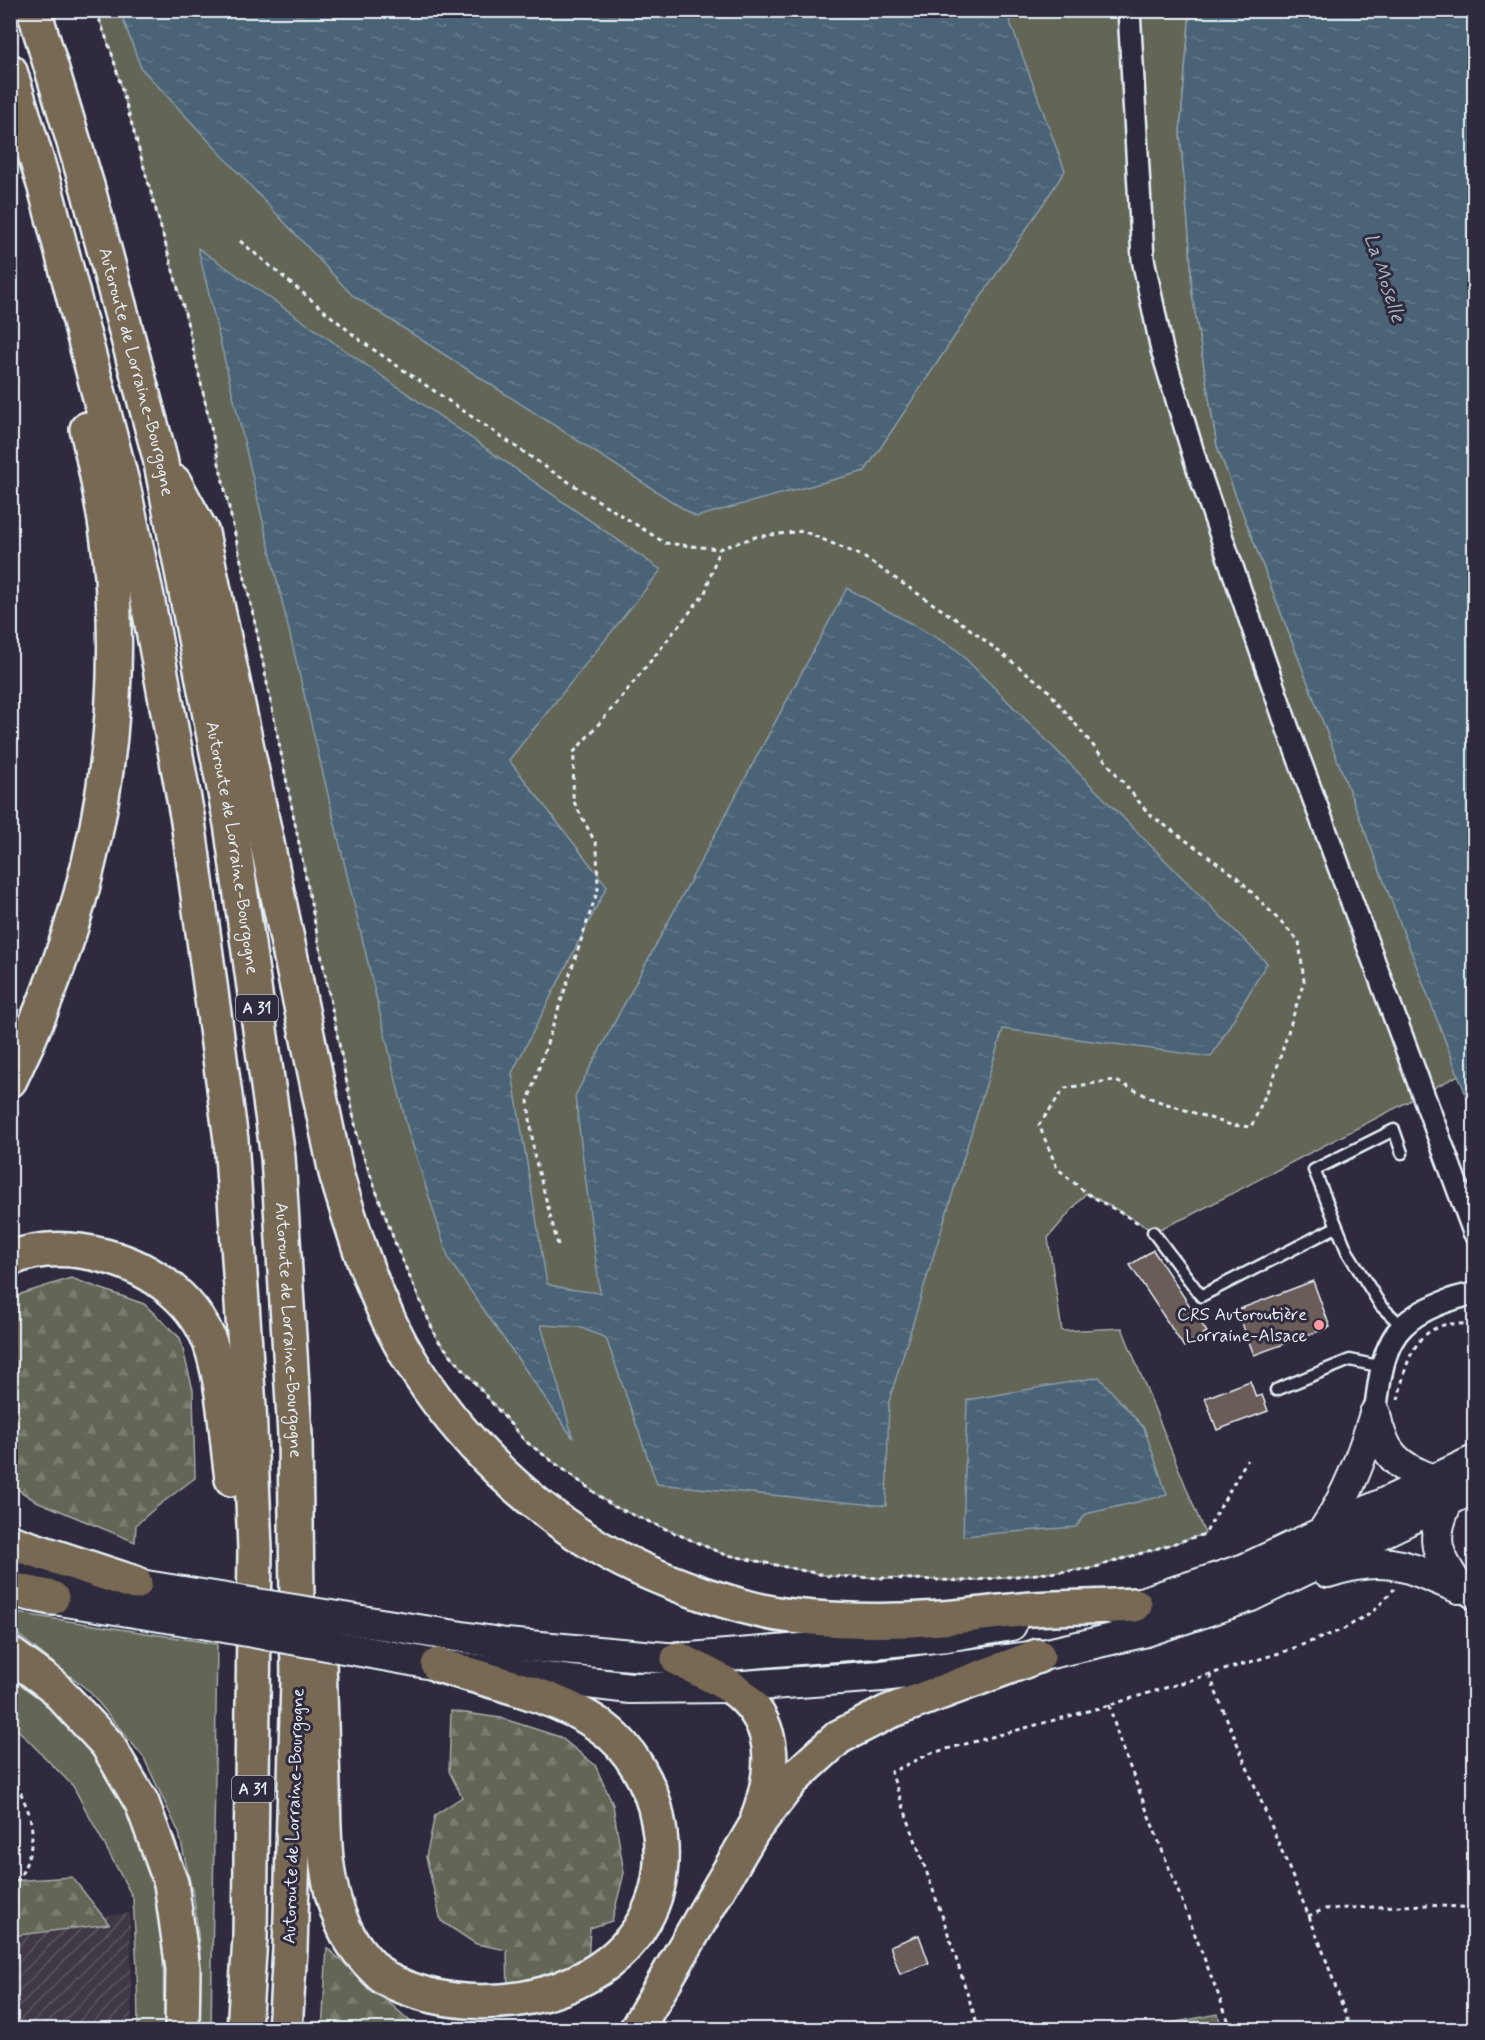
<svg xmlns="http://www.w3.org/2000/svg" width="1485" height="2040" viewBox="0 0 1485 2040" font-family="Mynerve,sans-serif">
<defs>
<pattern id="industrial-furrows" width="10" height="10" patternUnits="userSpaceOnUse" patternTransform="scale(1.5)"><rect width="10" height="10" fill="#413945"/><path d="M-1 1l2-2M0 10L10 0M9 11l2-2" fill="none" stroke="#5c5661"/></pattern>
<pattern id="forest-firs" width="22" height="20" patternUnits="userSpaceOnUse" patternTransform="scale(1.5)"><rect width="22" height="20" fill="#646657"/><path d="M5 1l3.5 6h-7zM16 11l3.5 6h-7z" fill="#7a7c70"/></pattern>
<pattern id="water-ripples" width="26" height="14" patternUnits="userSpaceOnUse" patternTransform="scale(1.5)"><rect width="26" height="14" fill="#4c6376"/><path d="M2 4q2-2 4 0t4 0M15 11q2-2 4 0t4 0" fill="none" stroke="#667a8a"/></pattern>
</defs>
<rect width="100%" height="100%" fill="#2f2a3d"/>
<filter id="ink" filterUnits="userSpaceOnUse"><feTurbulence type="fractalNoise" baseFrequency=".0167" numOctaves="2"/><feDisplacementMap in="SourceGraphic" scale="12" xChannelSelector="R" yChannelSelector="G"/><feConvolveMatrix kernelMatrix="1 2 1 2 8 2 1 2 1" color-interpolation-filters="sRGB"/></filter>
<g filter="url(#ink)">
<path fill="url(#industrial-furrows)" d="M130,1913L132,2029H11L10,1928Z"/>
<g fill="#646657" stroke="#a6aca8" stroke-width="1.5">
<path d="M96,11H1190L1180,133L1190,246L1192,293L1217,446L1459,1075L1189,1216L1153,1232L1132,1218L1086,1193L1048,1238L1062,1331L1122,1328L1205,1534L1089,1569L966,1581L829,1576L723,1554L613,1506L525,1441L437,1339L397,1248L359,1144L255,623L186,317L112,54Z"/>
<path d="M10,1612L217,1644L211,2029H199L200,1952L194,1899L179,1833L144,1758L89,1691L11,1629Z"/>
<path d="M10,1673L64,1720L106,1772L139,1837L155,1883L163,1944L164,2029H138L137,1968L133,1898L73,1786L20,1732L11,1726Z"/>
</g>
<g fill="url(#forest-firs)" stroke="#a6aca8" stroke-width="1.5">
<path d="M71,1278L144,1304L180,1338L193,1390L195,1478L154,1509L136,1525L135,1542L34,1500L11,1485V1302L21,1294Z"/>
<path d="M451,1711L501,1718L560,1737L595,1765L613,1805L624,1873L612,1921L590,1928L588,1963L508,1997L507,1950L476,1944L441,1921L426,1857L435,1815L462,1797L449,1771Z"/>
<path d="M72,1877L109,1924L11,1936V1881Z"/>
<path d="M327,1948L419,2029H422L322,2030Z"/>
<path d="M1218,2014L1222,2029H1139Z"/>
</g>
<g fill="url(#water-ripples)" stroke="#8a9caa" stroke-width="1.5">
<path d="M120,11H1006L1065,171L865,471L696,517L352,295L141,68Z"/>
<path d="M1190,11H1474V1116L1217,446L1192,293L1190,246L1180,133Z"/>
<path d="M198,248L661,570L509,760L607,886L512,1073L547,1284L567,1289L600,1293L575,1096L847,588L955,648L1267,963L1211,1057L1003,1029L889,1401L886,1506L657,1484L606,1338L579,1327L541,1325L573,1438L449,1260L407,1127Z"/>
<path d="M1099,1377L1144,1428L1167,1495L1086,1514L1076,1527L963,1536L967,1400Z"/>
</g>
<g fill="#6a5b58" stroke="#e8f1f8" stroke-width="1.5">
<path d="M1153,1250L1207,1332L1184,1347L1130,1265Z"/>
<path d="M1313,1281L1330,1327L1254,1355L1237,1310Z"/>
<path d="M1250,1381L1256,1397L1262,1395L1268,1411L1217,1430L1205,1398Z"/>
<path d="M919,1935L929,1963L900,1974L890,1946Z"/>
</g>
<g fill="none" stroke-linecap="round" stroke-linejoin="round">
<g stroke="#e8f1f8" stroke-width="15">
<g id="lane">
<path d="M1402,1153L1394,1130L1314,1170L1347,1251L1381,1306L1402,1326"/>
<path d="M1153,1232L1201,1296L1336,1227"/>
<path d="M1276,1390L1350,1360L1383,1367"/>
</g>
</g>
<g stroke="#e8f1f8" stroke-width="26">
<g id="street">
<path d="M1129,10L1143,259L1162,350L1197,466L1288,729L1474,1232"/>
<path d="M1375,1414C1379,1386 1381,1347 1403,1326C1420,1309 1451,1298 1474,1294"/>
<path d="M1459,1588L1474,1598"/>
</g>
</g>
<g stroke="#e8f1f8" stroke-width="34">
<g id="secondary">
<path d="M1375,1414C1382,1452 1397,1468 1434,1480"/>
<path d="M1447,1502C1429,1542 1437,1553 1459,1588"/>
<path d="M1323,1532C1348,1495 1362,1456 1375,1414"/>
<path d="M10,1564L183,1592"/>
<path d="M1328,1572C1386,1553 1406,1566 1459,1588"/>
<path d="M28,1595L185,1620"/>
<path d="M1112,1609L1135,1605L1245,1569L1474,1461"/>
<path d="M362,1621L506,1644L678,1659L873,1643L947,1636L1011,1625"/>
<path d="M361,1651L438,1665L630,1688L730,1687L882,1676L1038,1656L1143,1632L1251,1596L1474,1488"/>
</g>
</g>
<g stroke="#e8f1f8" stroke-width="38">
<g id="highway">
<path id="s1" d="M34,10L88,189L160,458L231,824L278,1157L295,1435L298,1682L290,1949L285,2030"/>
<path d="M10,71L46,191L123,486L147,597L188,821L231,1140L249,1407L255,1549L250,1938L244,2030"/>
<path d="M174,482L202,533L336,1173C352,1227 367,1276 392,1327C433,1411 508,1490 587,1540C622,1563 663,1580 703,1594C731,1603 762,1613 792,1616C841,1621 892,1622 941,1618C971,1616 1002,1611 1033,1609C1067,1607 1101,1607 1135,1605"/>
<path d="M10,1080C87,923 125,753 112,577C108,528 98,478 87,429"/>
<path d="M10,1259C40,1246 74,1248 105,1256C152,1268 199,1302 213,1352C225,1393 226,1436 232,1479"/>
<path d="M10,1542L135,1583"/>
<path d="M10,1589L52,1598"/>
<path d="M10,1654L52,1685L107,1744L142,1803L171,1883L183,1969L182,2030"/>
<path d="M678,1659C698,1670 722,1679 739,1693C779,1727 774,1773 758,1817"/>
<path d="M319,1661C320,1703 322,1744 323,1786C324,1831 323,1878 341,1920C350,1944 366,1961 384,1978C502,2040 688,1978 658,1821C652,1785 630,1746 599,1725C556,1695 489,1681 438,1665"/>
<path d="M636,2030L753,1830L792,1780L839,1737L888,1712L1038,1656"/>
</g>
</g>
<g stroke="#e8f1f8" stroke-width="3" stroke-dasharray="4.5 4.5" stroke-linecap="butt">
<path d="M96,10L112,54L186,317L255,623L359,1144L397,1248L437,1339L525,1441L613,1506L723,1554L829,1576L966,1581L1089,1569L1205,1534L1247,1460"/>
<path d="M240,241L361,341L550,470L665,543L719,549L755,537L803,531L862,556L966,626L1046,688L1149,814L1237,877L1299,941L1304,981L1275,1074L1251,1127L1231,1125L1155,1100L1114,1080L1065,1088L1039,1125L1057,1168L1086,1193L1142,1225"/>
<path d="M558,1245L534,1154L528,1101L598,889L597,846L573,800L574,752L617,703L705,593L719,549"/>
<path d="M1398,1400C1404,1373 1410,1336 1441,1326C1451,1322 1464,1324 1474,1325"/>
<path d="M1210,1675L1215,1690L1320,1943L1351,2030"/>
<path d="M1109,1705L1119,1739L1232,2030"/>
<path d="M10,1778C18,1786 21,1793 25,1803C40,1836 29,1865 10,1893"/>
<path d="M1308,1916L1325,1909L1427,1905L1474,1908"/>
<path d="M979,2030L944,1921L891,1772L932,1753L1103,1707L1286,1651L1344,1629L1376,1609L1394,1589"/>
</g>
<use href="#lane" stroke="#2f2a3d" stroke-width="10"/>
<use href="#street" stroke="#2f2a3d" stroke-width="21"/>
<use href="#secondary" stroke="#2f2a3d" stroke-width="30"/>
<use href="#highway" stroke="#786954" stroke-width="33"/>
<g stroke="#e8f1f8" stroke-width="34" stroke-linecap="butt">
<g id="secondary-bridge">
<path d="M183,1592L362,1621"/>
<path d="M185,1620L361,1651"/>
</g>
</g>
<use href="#secondary-bridge" stroke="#2f2a3d" stroke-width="30"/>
</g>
</g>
<circle fill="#ff9aa2" stroke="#2f2a3d" stroke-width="2" cx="1319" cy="1325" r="6"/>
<g text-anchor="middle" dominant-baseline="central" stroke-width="6" stroke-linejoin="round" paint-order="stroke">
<g fill="#2f2a3d" stroke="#b0b5c0" stroke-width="1.5">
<rect x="236" y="995" width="42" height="26" rx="4.5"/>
<rect x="232" y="1776" width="42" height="26" rx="4.5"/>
</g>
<g font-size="16" font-weight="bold" fill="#e8f1f8">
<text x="257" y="1008">A 31</text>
<text x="253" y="1789">A 31</text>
</g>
<g font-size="18" fill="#e8f1f8" stroke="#2f2a3d">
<text stroke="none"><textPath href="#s1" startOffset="376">Autoroute de Lorraine-Bourgogne</textPath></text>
<text stroke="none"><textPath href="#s1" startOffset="862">Autoroute de Lorraine-Bourgogne</textPath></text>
<text stroke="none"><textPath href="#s1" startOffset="1348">Autoroute de Lorraine-Bourgogne</textPath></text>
<text transform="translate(294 1816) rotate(-88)">Autoroute de Lorraine-Bourgogne</text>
</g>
<g font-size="18" fill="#e8f1f8" stroke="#2f2a3d" text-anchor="end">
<text x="1307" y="1315">CRS Autoroutière<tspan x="1307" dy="21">Lorraine-Alsace</tspan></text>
</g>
<g font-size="20" font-style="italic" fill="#aab8c4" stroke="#2f2a3d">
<text transform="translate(1384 278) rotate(72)">La Moselle</text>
</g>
</g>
<rect width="1485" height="2040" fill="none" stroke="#2f2a3d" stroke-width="36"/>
<rect x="18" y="18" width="1449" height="2004" fill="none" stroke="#e8f1f8" stroke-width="2" filter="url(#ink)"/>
</svg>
